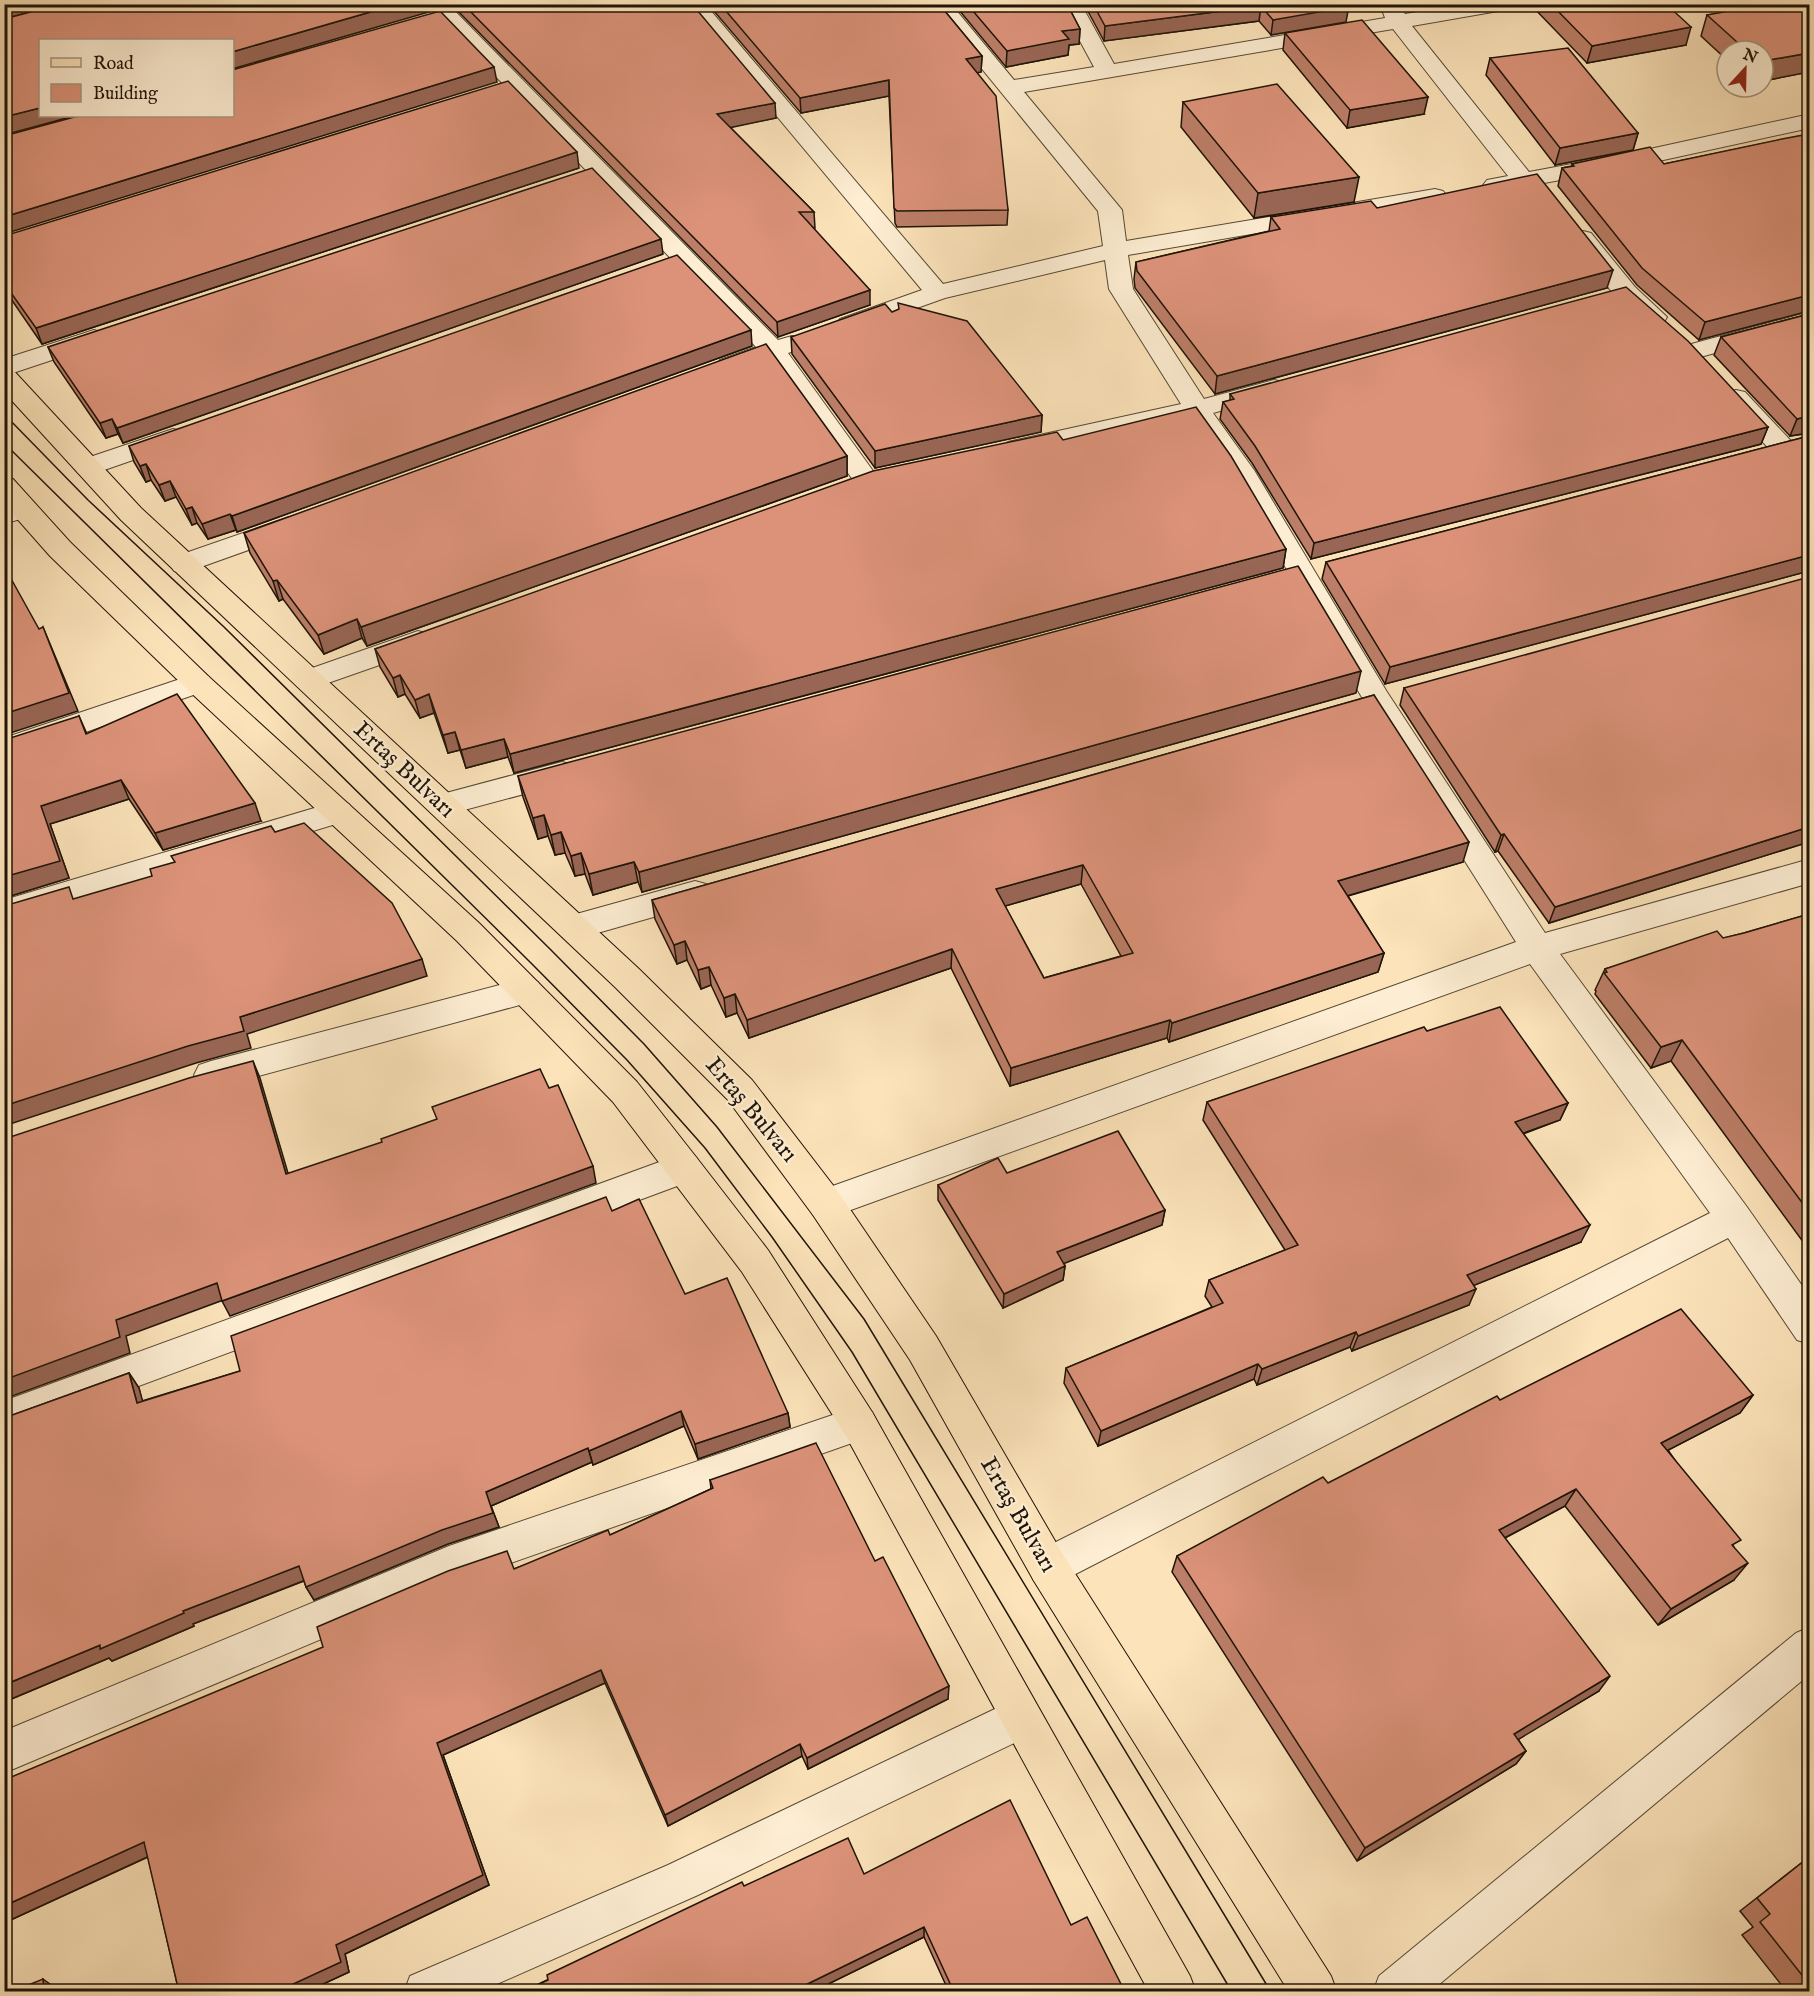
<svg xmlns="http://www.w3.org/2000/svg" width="1814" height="1996" viewBox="0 0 1814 1996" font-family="'IM FELL English',serif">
<rect width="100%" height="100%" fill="#fce3ba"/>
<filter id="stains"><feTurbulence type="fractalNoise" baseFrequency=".00333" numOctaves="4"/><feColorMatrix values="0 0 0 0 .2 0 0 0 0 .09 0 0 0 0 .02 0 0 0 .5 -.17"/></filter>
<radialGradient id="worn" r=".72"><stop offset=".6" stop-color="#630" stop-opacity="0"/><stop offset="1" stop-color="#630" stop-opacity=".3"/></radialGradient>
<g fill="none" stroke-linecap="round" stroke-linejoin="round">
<g stroke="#564834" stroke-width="2">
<g id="minor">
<path d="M426,4H448L778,340L792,336L801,339L805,344L801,349L788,353L876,475L880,481L876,487L867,490L858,487L768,361L729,374L720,372L716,366L720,360L756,347Z"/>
<path d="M683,4H705L943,284L1103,246L1098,211L929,4H951L1014,80L1094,67L1060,4H1081L1114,64L1385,18L1380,4H1398L1405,14L1464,4H1514L1511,8L1504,10L1412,26L1529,172L1636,152L1810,114V128L1636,166L1495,192L1487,190L1483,185L1487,180L1508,176L1393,29L1024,92L1122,210L1126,241L1435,189L1443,191L1447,196L1443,201L1435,203L1128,255L1133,289L1204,399L1274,380L1283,382L1287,388L1283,394L1213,413L1254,470L1387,692L1545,933L1810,859V883L1560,954L1747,1207L1810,1297V1344L1797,1340L1728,1238L1062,1581L1048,1586L1034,1581L1028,1567L1034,1553L1710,1213L1530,964L826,1219L813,1215L808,1204L813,1193L1516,942L1367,706L1230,473L1191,419L1017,456L1008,454L1004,448L1008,442L1017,440L1181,404L1109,289L1105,260L945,298L858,329L849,331L840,329L837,324L840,319L922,290Z"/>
<path d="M1583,231L1591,233L1635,287L1667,317L1664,322C1657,324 1652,325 1646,322C1620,308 1588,262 1571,238L1575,233Z"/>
<path d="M1810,312V327L1693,359L1684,356L1680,351L1684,346Z"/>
<path d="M94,330L103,333L107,338L103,343L4,376V359Z"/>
<path d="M1736,390L1745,392L1792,442L1796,448L1792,454L1783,456L1774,454L1727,404L1723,398L1727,392Z"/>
<path d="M173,429L182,431L186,437L182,443L87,476L78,473L74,467L78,461Z"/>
<path d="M23,500L33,503L37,509L33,515L4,524V506Z"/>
<path d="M289,517L299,520L303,526L299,532L184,573L174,571L170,564L174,557Z"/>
<path d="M418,631L428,634L432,641L428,648L308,690L298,687L293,680L298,673Z"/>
<path d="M198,673L208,676L213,683L208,690L4,760V738Z"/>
<path d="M562,762L573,765L577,773L573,781L442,816L431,813L427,805L431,797Z"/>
<path d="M338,801L349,804L353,812L349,820L4,925V900Z"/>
<path d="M695,881L706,884L711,893L706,902L573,940L562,936L557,927L562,918Z"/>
<path d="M526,978L538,982L542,991L538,1000L211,1089L199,1085L194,1075L199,1065L211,1061Z"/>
<path d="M684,1153L696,1157L702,1168L696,1179L4,1436V1401Z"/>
<path d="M859,1406L872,1412L878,1424L872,1436L454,1583L4,1773V1731L449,1546Z"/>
<path d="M1810,1627V1674L1430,1992H1373L1379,1976L1796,1633Z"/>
<path d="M1020,1697L1035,1703L1041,1718L1035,1733L698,1895L479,1992H404L410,1976L668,1865Z"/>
</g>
</g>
<g stroke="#1f1407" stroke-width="2">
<g id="primary">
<path d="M4,368L13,370L141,508L639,969L752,1080L839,1193L936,1336L1062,1553L1331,1976L1337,1992H1289L1034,1581L910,1360L813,1215L728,1100L615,987L121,520L4,392Z"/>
<path d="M4,476L13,479L70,542L208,676L479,923L637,1082L696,1157L768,1250L872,1412L1190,1976L1196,1992H1149L846,1436L742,1272L613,1102L457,941L188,690L50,556L4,504Z"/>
</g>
</g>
<use href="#minor" fill="#fdedd2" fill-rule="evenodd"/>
<use href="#primary" fill="#fce3ba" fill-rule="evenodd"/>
<g stroke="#1f1407" stroke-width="1.5">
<path d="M4,414L88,500L224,627L550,949L644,1044L717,1127L864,1319L1271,1992"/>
<path d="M4,443L532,964L627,1060L705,1148L772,1237L852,1352L1232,1992"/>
</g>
</g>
<g fill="#bc7e68" stroke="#1f1407" stroke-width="1.5" fill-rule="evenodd">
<path d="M451,4H692L776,118L730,127L814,212L815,228H813L870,305L778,337Z"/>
<path d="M708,4H939L982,56L981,72L977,73L1008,210L1007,225L897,227L895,223L889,96L801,113Z"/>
<path d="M954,4H1067L1080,29L1079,44L1069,45L1068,55L1006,67Z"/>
<path d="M1084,4H1379L1378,6L1348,11L1271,35L1259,21L1104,41Z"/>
<path d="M1530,4H1666L1686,45L1587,63Z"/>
<path d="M1809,4V72L1763,81V51H1727V60L1701,36L1707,15Z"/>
<path d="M1285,33L1424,114L1347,128L1283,50Z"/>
<path d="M1490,58L1638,133L1633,150L1555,165L1486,75Z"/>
<path d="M1183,102L1354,202L1254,218L1181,127Z"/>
<path d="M1809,134L1699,340L1637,285L1558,186L1562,168L1572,166V164H1664Z"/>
<path d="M579,168L42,344L7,293H4V236Z"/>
<path d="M1377,208L1607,288L1215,394L1135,288L1134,279L1136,262L1269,231L1271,217Z"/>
<path d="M663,254L123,443L118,434L106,438L54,362L48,347Z"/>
<path d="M892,312L1042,415L1041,432L875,468L792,354L791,337Z"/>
<path d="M1809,314V433L1790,436L1714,355L1721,337Z"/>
<path d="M752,346L237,532L236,530L208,539L197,523L192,525L176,497L165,501L151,480L146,482L134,462L129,446Z"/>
<path d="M1230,394L1768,427L1761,444L1311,559L1252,463L1220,419L1223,402L1230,401Z"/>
<path d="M1809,436V571L1385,684L1322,579L1326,562Z"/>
<path d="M1063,440L1286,549L1283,568L514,773L508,757L466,768L460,750L448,753L434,713L420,718L405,694L398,697L380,667L375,649Z"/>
<path d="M847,456V476L367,646L362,638L324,654L283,599L279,601L250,553L244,533Z"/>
<path d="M1404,688L1809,842L1549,923L1498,851L1495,852L1400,705Z"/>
<path d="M1356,693L642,892L638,882L593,895L585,874L575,876L565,853L555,855L548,836L538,839L523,797L518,776Z"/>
<path d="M1374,695L1463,862L1348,896L1384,953L1378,972L1169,1042L1167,1038L1010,1086L951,968L749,1038L737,1013L726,1017L711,985L701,989L687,960L677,964L655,919L652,900ZM1081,884L1121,956L1044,978L1005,906Z"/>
<path d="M79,716L87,734L261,821L163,850L129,799L50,824L69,878L4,898Z"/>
<path d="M1809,914V1250L1671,1061L1651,1068L1595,994L1596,991L1595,990L1605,969L1744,933Z"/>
<path d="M1427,1031L1568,1103L1560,1120L1523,1134L1581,1242L1474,1285L1469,1305L1352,1351L1350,1347L1257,1385L1254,1379L1098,1446L1064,1383L1066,1368L1212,1307L1205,1296L1209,1280L1285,1250L1203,1120L1207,1102Z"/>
<path d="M1007,1173L1165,1210L1162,1225L1064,1263L1065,1266L1063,1280L1003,1308L938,1200V1185Z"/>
<path d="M612,1211L685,1294L788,1413L790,1427L698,1459L684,1426L593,1465L592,1462L491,1506L499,1527L448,1544L314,1600L306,1587L304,1581L193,1624L194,1626L112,1661L109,1658L4,1702V1418L129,1373L139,1388L142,1401L240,1371Z"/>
<path d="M1753,1395L1740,1413L1668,1450L1734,1547V1580L1658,1625L1565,1506L1505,1538L1599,1691L1518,1739L1526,1751L1516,1764L1357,1861L1172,1572L1177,1556L1500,1400Z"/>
<path d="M710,1480L875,1561L948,1699L808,1769L802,1756L668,1826L605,1683L443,1755L489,1885L345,1954L349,1972L306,1992H179L148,1857L4,1923L514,1569L610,1535L711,1489Z"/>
<path d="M1809,1857V1992H1787L1742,1935L1753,1927L1740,1911Z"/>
<path d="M864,1874L1071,1925L1125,1992H949L924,1937L812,1992H522L744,1886Z"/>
</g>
<g fill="#965" stroke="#1f1407" stroke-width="1.5">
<path d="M4,4H58L4,19Z"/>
<path d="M398,4H428L429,12L232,69V52Z"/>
<path d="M1339,4H1379L1378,6L1348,11L1346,22L1271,35L1273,20Z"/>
<path d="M1261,6L1259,21L1104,41L1105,26Z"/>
<path d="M1691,27L1686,45L1587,63L1592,46Z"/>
<path d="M1080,29L1079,44L1069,45L1068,55L1006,67L1007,51L1062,31Z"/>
<path d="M1809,53V72L1763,81V61Z"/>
<path d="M982,56L981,72L966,75V59Z"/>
<path d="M494,67L497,82L4,234V217Z"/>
<path d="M889,80V96L801,113L800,98Z"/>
<path d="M1428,97L1424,114L1347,128L1350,110Z"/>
<path d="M775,103L776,118L719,130L717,114Z"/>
<path d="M40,108V116H74L4,135V117Z"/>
<path d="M1638,133L1633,150L1555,165L1560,148Z"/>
<path d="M577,152L579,168L42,344L36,328Z"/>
<path d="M1359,177L1354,202L1254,218L1258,193Z"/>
<path d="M661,239L663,254L123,443L117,428Z"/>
<path d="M1613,270L1607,288L1215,394L1217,376Z"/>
<path d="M870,290V305L778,337L777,322Z"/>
<path d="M1809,295V311L1699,340L1705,322Z"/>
<path d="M751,330L752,346L237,532L232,516Z"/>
<path d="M1042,415L1041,432L875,468V451Z"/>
<path d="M1809,416V433L1790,436L1797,419Z"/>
<path d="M112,419L118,434L106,438L100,423Z"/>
<path d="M1768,427L1761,444L1311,559L1314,543Z"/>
<path d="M847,456V476L367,646L361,627Z"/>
<path d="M146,464L151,480L146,482L140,466Z"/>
<path d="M170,481L176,497L165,501L159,485Z"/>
<path d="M192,507L197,523L192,525L186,509Z"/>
<path d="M230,514L236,530L208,539L202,524Z"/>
<path d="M1286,549L1283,568L514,773L510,754Z"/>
<path d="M1809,555V571L1385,684L1390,667Z"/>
<path d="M277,580L283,599L279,601L273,581Z"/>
<path d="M357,619L362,638L324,654L318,635Z"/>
<path d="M43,627L78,711L4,735V714Z"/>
<path d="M1361,671L1356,693L642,892L639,872Z"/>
<path d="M400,675L405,694L398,697L393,678Z"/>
<path d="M429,694L434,713L420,718L415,700Z"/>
<path d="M455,732L460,750L448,753L443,735Z"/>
<path d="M504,739L508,757L466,768L461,750Z"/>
<path d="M121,780L129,799L50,824L69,878L4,898V877L41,806Z"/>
<path d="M255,803L261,821L163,850L155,833Z"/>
<path d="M544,815L548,836L538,839L533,818Z"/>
<path d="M1809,827V842L1549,923L1555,907Z"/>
<path d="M561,832L565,853L555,855L551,835Z"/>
<path d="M1504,834L1498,851L1495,852L1501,835Z"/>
<path d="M1469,842L1463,862L1333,900L1338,881Z"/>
<path d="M581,853L585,874L575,876L571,856Z"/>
<path d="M634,862L638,882L593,895L589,874Z"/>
<path d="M1083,865L1081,884L995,909L996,889Z"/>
<path d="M685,941L687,960L677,964L674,945Z"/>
<path d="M952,949L951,968L749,1038L747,1020Z"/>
<path d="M1384,953L1378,972L1169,1042L1172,1023Z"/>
<path d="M422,959L427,976L247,1034L251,1048L196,1063L4,1126V1106L240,1017Z"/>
<path d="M709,967L711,985L701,989L698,970Z"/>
<path d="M735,994L737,1013L726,1017L724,998Z"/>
<path d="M1170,1020L1167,1038L1010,1086L1011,1068Z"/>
<path d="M1682,1040L1671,1061L1651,1068L1661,1047Z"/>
<path d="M253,1061L260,1078L293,1190L286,1174Z"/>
<path d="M1568,1103L1560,1120L1507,1139L1515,1122Z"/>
<path d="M593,1166L596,1183L230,1316L222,1301Z"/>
<path d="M1165,1210L1162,1225L1055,1267L1057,1252Z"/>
<path d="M1590,1225L1581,1242L1460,1291L1467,1275Z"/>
<path d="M1065,1266L1063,1280L1003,1308L1004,1294Z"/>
<path d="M217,1283L226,1299L126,1336L130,1353L4,1399V1380L116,1320Z"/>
<path d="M1476,1289L1469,1305L1352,1351L1358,1336Z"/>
<path d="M1356,1332L1350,1347L1257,1385L1262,1369Z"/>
<path d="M1258,1364L1254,1379L1098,1446L1101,1431Z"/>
<path d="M129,1373L139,1388L147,1417L137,1403Z"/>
<path d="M1753,1395L1740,1413L1649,1460L1661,1443Z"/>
<path d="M681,1411L684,1426L593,1465L589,1451Z"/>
<path d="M788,1413L790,1427L698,1459L695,1444Z"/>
<path d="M588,1448L592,1462L491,1506L499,1527L448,1544L314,1600L306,1587L486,1492Z"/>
<path d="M1576,1489L1565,1506L1489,1546L1499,1530Z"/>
<path d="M1748,1563L1734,1580L1658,1625L1671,1609Z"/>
<path d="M299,1566L308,1579L193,1624L194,1626L112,1661L109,1658L4,1702V1685L183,1611Z"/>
<path d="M601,1670L605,1683L443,1755L489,1885L345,1954L349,1972L306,1992H276L336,1945L437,1743Z"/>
<path d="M1610,1676L1599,1691L1504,1748L1514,1734Z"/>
<path d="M949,1686L948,1699L808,1769L807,1758Z"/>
<path d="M800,1744L802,1756L668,1826L665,1815Z"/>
<path d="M1526,1751L1516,1764L1357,1861L1365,1848Z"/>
<path d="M144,1842L156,1853L4,1923V1906Z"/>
<path d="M924,1927V1937L812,1992H791Z"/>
<path d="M43,1979L54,1987L55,1992H44Z"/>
</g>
<g fill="#db9279" stroke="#1f1407" stroke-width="1.5" fill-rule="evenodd">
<path d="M61,4H398L232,52V40H40V108L4,117V19Z"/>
<path d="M463,4H692L775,103L717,114L814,212H799L870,290L777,322Z"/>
<path d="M720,4H939L982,56L966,59L996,96L1008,210L897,211L894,208L889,80L800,98Z"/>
<path d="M967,4H1067L1080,29L1062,31L1069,39L1007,51Z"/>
<path d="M1093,4H1346L1348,7L1273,20L1261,6L1105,26Z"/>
<path d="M1551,4H1666L1691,27L1592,46Z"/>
<path d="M1767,4H1809V53L1763,61V51H1747L1707,15Z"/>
<path d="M440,11L494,67L4,217V136L78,116H232V70Z"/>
<path d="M1362,20L1428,97L1350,110L1285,33Z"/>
<path d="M1568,48L1638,133L1560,148L1490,58Z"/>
<path d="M508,81L577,152L36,328L4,283V236Z"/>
<path d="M1277,84L1359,177L1258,193L1183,102Z"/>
<path d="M1809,134V295L1705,322L1642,268L1562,168L1574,166L1572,164L1650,147L1664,164L1782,139Z"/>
<path d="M592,168L661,239L117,428L112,419L100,423L48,347Z"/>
<path d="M1537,174L1613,270L1217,376L1137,271L1136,262L1280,229L1271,217L1371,201L1377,208Z"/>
<path d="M677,255L751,330L232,516L230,514L202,524L192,507L186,509L170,481L159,485L146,464L140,466L129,446Z"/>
<path d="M1626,287L1688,341L1768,427L1314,543L1255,446L1223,402L1234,399L1230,394Z"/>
<path d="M898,303L967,321L1042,415L875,451L791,337L885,304L892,312L899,309Z"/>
<path d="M1809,314V416L1797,419L1721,337Z"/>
<path d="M766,344L847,456L361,627L357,619L318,635L277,580L273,581L244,533Z"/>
<path d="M1196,407L1231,456L1286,549L510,754L504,739L461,750L455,732L443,735L429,694L415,700L400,675L393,678L375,649L873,471L1057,432L1063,440Z"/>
<path d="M1809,436V555L1390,667L1326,562Z"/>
<path d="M4,566L39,629L43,627L69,693L4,714Z"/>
<path d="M1298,566L1361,671L639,872L634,862L589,874L581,853L571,856L561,832L551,835L544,815L533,818L518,776Z"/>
<path d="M1809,577V827L1555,907L1504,834L1501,835L1404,688Z"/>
<path d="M177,694L255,803L155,833L121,780L41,806L60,861L4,877V740L79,716L86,734Z"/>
<path d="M1374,695L1469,842L1338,881L1384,953L1172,1023L1170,1020L1011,1068L952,949L747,1020L735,994L724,998L709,967L698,970L685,941L674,945L652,900ZM1083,865L1133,953L1044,978L996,889Z"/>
<path d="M304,823L392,903L422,959L240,1017L244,1031L188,1046L4,1106V906L69,887L73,899L152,876L150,869L175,862L171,856L271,826L275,832Z"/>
<path d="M1809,914V1212L1682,1040L1661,1047L1604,973L1607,972L1605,969L1717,931L1723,938L1744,933Z"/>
<path d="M1500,1007L1568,1103L1515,1122L1590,1225L1467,1275L1476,1289L1358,1336L1356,1332L1262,1369L1258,1364L1101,1431L1066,1368L1223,1303L1209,1280L1298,1245L1207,1102L1424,1027L1427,1031Z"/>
<path d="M253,1061L286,1174L382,1142L381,1139L437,1119L432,1107L540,1069L549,1088L558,1085L593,1166L222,1301L217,1283L116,1320L120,1337L4,1380V1139L189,1078Z"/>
<path d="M1118,1131L1165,1210L1057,1252L1065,1266L1004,1294L938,1185L998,1158L1007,1173Z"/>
<path d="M606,1197L612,1211L639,1199L685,1294L727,1278L788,1413L695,1444L681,1411L589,1451L588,1448L486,1492L493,1513L442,1530L306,1587L299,1566L183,1611L184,1613L100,1649V1645L4,1685V1418L129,1373L137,1403L240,1371L231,1336Z"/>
<path d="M1681,1309L1753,1395L1661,1443L1741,1540L1732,1545L1748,1563L1671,1609L1576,1489L1499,1530L1610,1676L1514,1734L1526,1751L1365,1848L1177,1556L1323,1477L1328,1483L1497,1396L1500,1400Z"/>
<path d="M816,1443L875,1561L883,1557L949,1686L807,1758L800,1744L665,1815L601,1670L437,1743L483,1875L336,1945L341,1962L276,1992H179L144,1842L4,1906V1780L323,1647L317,1627L448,1571L507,1551L514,1569L608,1530L610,1535L713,1488L710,1480Z"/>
<path d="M1010,1800L1071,1925L1087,1917L1125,1992H954L924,1927L791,1992H522L548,1980L547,1975L742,1882L744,1886L848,1838L864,1874Z"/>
<path d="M1809,1857V1984L1760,1922L1770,1914L1757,1898Z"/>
<path d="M43,1979L44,1992H11Z"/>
<path d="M1649,1985L1654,1992H1641Z"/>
</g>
<g text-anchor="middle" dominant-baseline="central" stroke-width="4.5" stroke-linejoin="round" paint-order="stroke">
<g font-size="24" fill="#1f1407" stroke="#fdedd2">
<text transform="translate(404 770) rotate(43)">Ertaş Bulvarı</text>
<text transform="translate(751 1110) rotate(50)">Ertaş Bulvarı</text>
<text transform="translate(1018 1515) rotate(60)">Ertaş Bulvarı</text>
</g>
</g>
<rect width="1814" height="1996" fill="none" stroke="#fce3ba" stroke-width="24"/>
<rect x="6" y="6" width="1802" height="1984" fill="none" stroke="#1f1407" stroke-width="3"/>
<rect x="12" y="12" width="1790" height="1972" fill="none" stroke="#1f1407" stroke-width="1.5"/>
<rect x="39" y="39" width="195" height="78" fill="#fdedd2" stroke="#a49681" stroke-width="1.5"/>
<rect x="51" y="58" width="30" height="9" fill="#fce3ba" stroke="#a49681" stroke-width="1.5"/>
<text x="93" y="69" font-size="18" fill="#1f1407">Road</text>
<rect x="51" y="84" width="30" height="18" fill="#db9279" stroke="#a49681" stroke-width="1.5"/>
<text x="93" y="99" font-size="18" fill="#1f1407">Building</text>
<g transform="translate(1745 69) rotate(22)"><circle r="28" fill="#fdedd2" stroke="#a49681" stroke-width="1.5"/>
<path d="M0-4.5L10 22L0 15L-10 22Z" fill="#8f2418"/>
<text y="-9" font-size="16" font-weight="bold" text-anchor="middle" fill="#1f1407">N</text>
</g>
<rect width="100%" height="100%" filter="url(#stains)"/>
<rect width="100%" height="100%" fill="url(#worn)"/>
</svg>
